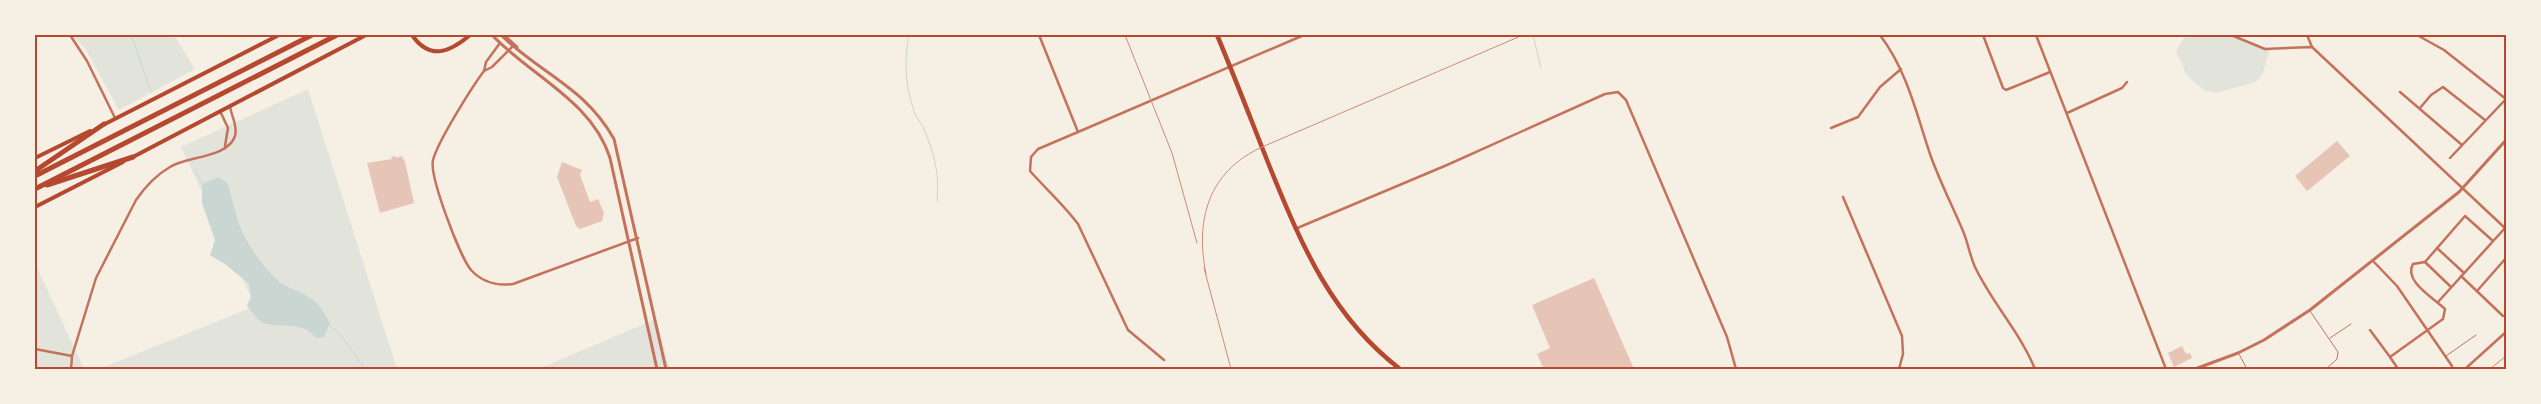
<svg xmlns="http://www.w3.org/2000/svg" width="2541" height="404" viewBox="0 0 2541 404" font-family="Cabin,sans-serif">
<rect width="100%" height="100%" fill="#f6efe4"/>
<g fill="#e2e4dc">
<path d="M71,35H174L195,69L119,110L85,48Z"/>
<path d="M2186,35H2231L2246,43L2270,49L2262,75L2256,82L2216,93L2204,90L2187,76L2176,51Z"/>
<path d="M308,89L397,369H99L255,306L181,147Z"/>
<path d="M35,263L84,369H35Z"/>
<path d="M656,319L670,369H538Z"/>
</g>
<path fill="#c9d6d2" d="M219,177L227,183C232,196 234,210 239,224C246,243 261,264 275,278C286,289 300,290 312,299C320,304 325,315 330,323L324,337L316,338C302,320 282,329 264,323C256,320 253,312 247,306L251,296L249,284L225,264L210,255L215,240L202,203V184Z"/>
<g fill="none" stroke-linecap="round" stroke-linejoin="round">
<g stroke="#c9d6d2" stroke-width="1">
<path d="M131,35L151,91"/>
<path d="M909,35C904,60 905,86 914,111C916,117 920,122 923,127C934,152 940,174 937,201"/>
<path d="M1533,35L1541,68"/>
<path d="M195,170L202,184"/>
<path d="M329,325L340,334L365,369"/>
</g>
</g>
<g fill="#e6c5b7">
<path d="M2337,141L2350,156L2307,191L2295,176Z"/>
<path d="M396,156V158L402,156L405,162L414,203L380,213L367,163L392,159L391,157Z"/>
<path d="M562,162L582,170L580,175L590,202L598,199L604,213L602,221L580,229L576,226L557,177Z"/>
<path d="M1594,278L1634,369H1544L1537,354L1550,348L1532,305Z"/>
<path d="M2182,346L2186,354L2190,353L2192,358L2174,367L2168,353Z"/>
</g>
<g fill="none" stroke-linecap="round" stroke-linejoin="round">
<g stroke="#c5725c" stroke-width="1">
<path d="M2310,311L2338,352L2337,359L2326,369"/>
<path d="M2330,338L2351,324"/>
<path d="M2239,354L2247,369"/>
<path d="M2446,356L2476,335"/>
</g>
<g stroke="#c5725c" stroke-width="2.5">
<path d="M70,35L87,61L115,118"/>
<path d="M1039,35L1078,132"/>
<path d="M1880,35C1907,71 1916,112 1930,154C1939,180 1952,205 1963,231C1968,243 1970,256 1975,267C1992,303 2020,332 2035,369"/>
<path d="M1983,35L2003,88L2006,90L2050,72"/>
<path d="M2036,35L2166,369"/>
<path d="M2231,35L2265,49L2312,47L2506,229"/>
<path d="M2307,35L2312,47"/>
<path d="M2417,35L2444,50L2506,99"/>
<path d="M500,43L486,62L484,71C472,87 438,141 433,160C429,176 460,257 471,270C482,282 497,286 513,284L638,238"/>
<path d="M484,71L492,67L513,46"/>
<path d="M2400,92L2462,145"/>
<path d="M2420,108L2431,95L2443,87L2485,120"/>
<path d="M220,111L228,128L225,146"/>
<path d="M2067,113L2122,88L2127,82"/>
<path d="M1831,128L1858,117L1880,87L1901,69"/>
<path d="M2450,158L2506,99"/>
<path d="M1843,197L1902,336L1903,354L1899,369"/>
<path d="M1295,229L1447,165L1605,94L1618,92L1626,100L1727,337L1736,369"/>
<path d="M2437,248L2464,273"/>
<path d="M2374,262L2397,286L2452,366"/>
<path d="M2425,262L2465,216L2493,241"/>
<path d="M2425,262L2451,287"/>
<path d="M2461,276L2503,316"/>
<path d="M2477,291L2506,258"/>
<path d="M2438,302L2505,228"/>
<path d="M2370,330L2390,357"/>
<path d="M35,349L72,356"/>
<path d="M1164,360L1128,330L1078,224C1064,205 1046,189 1030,171L1031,157L1038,149L1078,132L1304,35"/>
<path d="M71,369L72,356L96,278L136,200C145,187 156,175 170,167C187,156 228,158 235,136C238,125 231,116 230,106"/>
<path d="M2398,369L2390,357L2443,319L2445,309C2434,298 2403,281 2413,264L2425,262"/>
<path d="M2465,369L2506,332"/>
</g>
<g stroke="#c5725c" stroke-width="3">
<path d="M492,35C531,76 592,101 610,158L657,369"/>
<path d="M501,35C541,74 585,87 614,139L666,369"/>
<path d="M504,35L517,47"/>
<path d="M2195,369L2238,353L2264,340L2310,310L2459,192L2506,140"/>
</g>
<g stroke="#b5482f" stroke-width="4">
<path d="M412,35C430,61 450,52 470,35"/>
<path d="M492,35H493"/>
<path d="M103,125L279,35"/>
<path d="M35,158L90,131"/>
<path d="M131,158L366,35"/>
<path d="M35,207L123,162"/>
</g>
<path stroke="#b5482f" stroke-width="4.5" d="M1217,35C1236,80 1253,125 1271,170C1302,246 1332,317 1400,369"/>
<g stroke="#b5482f" stroke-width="5">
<path d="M35,171L104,124"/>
<path d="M35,176L312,35"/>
<path d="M47,185L133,157"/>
<path d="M35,189L337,35"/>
</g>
<g stroke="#cf8b77" stroke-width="1">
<path d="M1125,35L1172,153L1197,243"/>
<path d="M1204,268L1231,369"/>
<path d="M1206,274C1195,220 1208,172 1262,147L1523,35"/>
<path d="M2490,369L2506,356"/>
</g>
</g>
<rect width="2541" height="404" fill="none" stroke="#f6efe4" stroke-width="72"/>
<rect x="36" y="36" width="2469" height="332" fill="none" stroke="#b5482f" stroke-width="2"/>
</svg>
